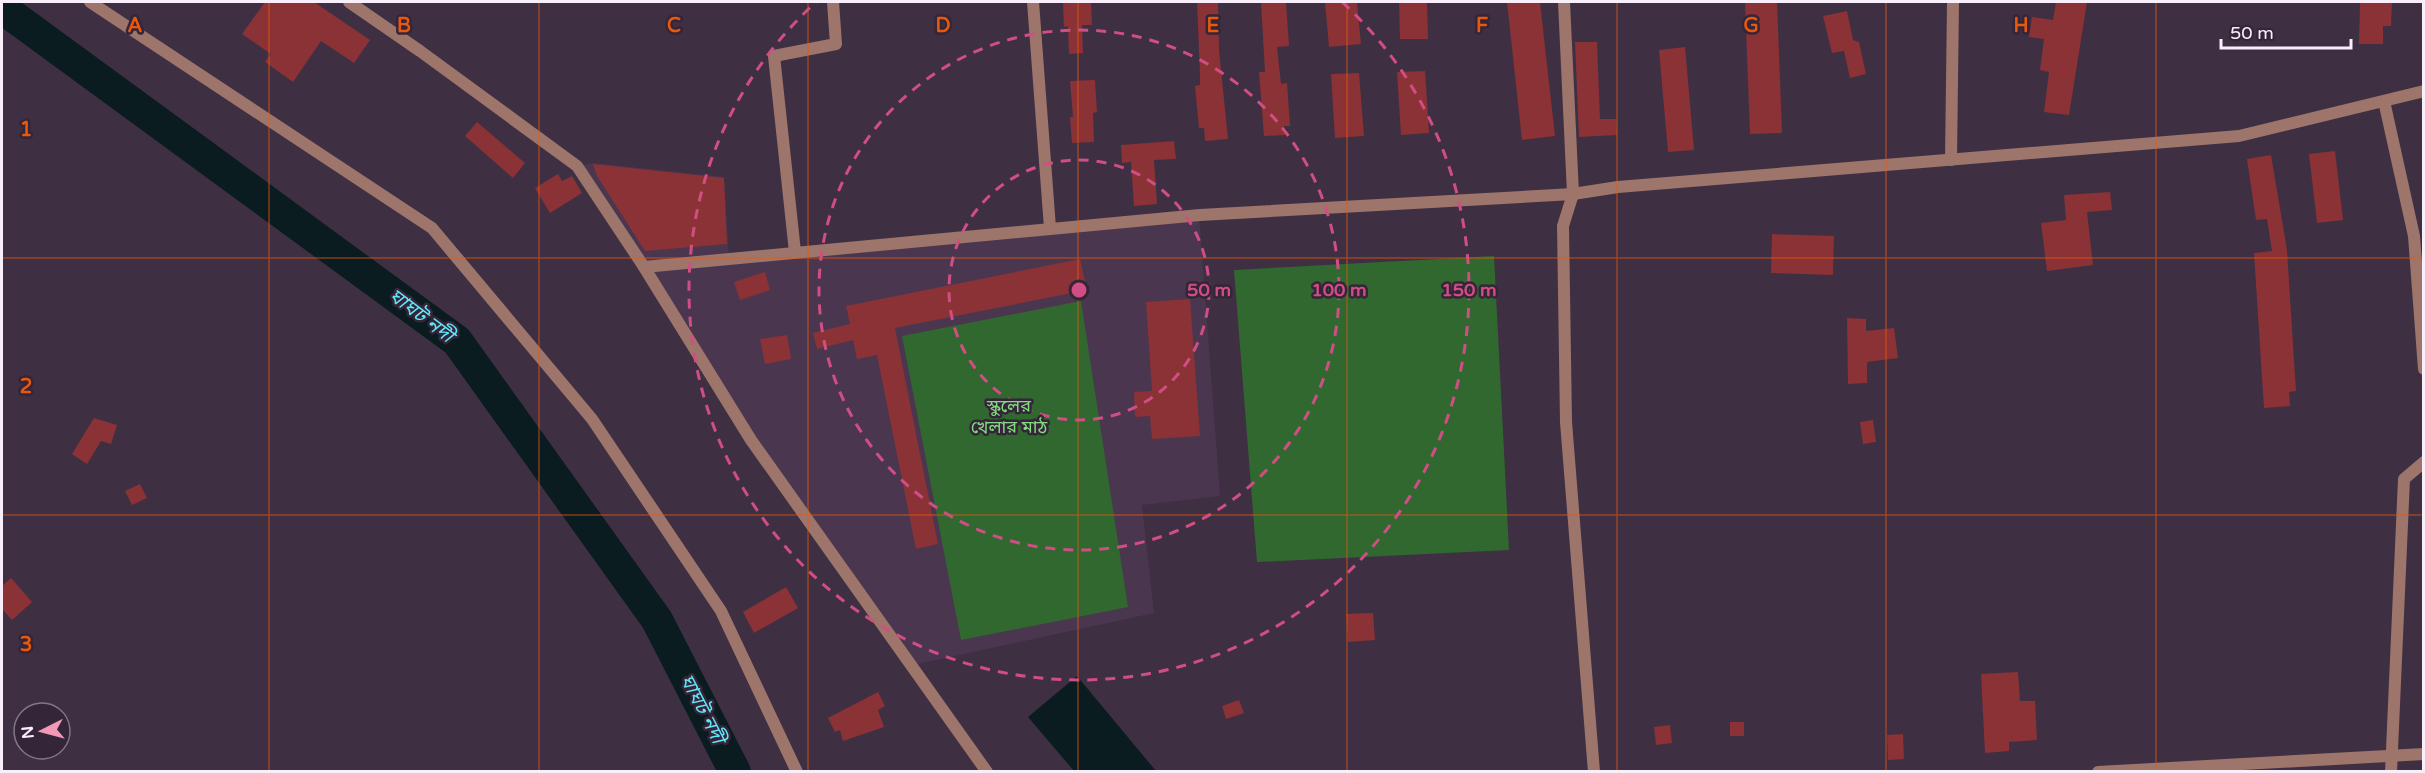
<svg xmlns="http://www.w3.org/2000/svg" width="2425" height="773" viewBox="0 0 2425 773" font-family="'Varela Round','Noto Sans Bengali',sans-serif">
<rect width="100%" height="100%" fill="#3f2f43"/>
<path fill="#4b364f" d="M593,163L724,177L729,257L1199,215L1220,496L1142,505L1154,613L913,665L752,439L579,166Z"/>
<g fill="#316830">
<path d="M1494,256L1509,550L1257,562L1234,270Z"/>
<path d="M1081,301L1128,607L961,640L902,336Z"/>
</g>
<path fill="#0a1c1f" d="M1077,676L1156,771H1074L1028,717Z"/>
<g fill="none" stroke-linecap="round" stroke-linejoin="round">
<path stroke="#0a1c1f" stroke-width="32" d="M2,8L457,341L657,620L735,772"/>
</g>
<g fill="#8a3236">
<path d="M265,2H314L370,40L354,63L321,41L293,82L265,62L271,54L242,34Z"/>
<path d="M1063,2H1091L1092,25H1082L1083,53L1069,54L1068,26L1064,27Z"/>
<path d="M1197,2H1218L1219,50L1228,139L1205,141L1204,128H1199L1195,86L1200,85V74Z"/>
<path d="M1261,2H1286L1289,46L1277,47L1281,84L1287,83L1290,126H1284L1285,135L1264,136L1259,72H1265Z"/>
<path d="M1325,2H1357L1361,44L1329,47Z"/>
<path d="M1399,2H1427L1428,39H1400Z"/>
<path d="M1507,2H1540L1555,136L1522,140Z"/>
<path d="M1745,2H1777L1782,133L1750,134Z"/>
<path d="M2056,2H2087L2069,115L2044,112L2049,72L2040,70L2044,39L2029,37L2032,17L2053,20Z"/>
<path d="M2360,2H2392L2391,26H2383V44H2359Z"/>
<path d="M1847,11L1853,40L1859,42L1866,74L1850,78L1844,51L1832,53L1823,16Z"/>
<path d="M1575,42H1597L1600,119H1616L1617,135L1579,137Z"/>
<path d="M1685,47L1694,150L1668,152L1659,50Z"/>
<path d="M1425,71L1429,133L1401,135L1397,72Z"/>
<path d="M1359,73L1364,136L1335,138L1331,74Z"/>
<path d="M1095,80L1097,112L1093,113L1094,142L1072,143L1070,117H1073L1070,81Z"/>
<path d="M477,122L525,163L513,178L465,136Z"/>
<path d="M1174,141L1176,159L1154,160L1157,204L1134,206L1131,162L1122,163L1121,145Z"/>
<path d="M2335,151L2343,220L2317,223L2309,154Z"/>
<path d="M2271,155L2287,250L2296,391L2289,392L2290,406L2264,408L2254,253L2272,251L2267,219L2256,220L2247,159Z"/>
<path d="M593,164L724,178L727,244L645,251L597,176Z"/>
<path d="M558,174L562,181L572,176L582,193L550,213L535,188Z"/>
<path d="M2110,192L2112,210L2087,212L2093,265L2047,271L2041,223L2066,220L2064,195Z"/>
<path d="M1772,234L1834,236L1833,275L1771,273Z"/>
<path d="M1080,259L1087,290L895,328L938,544L916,549L877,355L857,359L853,340L817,349L813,333L850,324L846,306Z"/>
<path d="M765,272L770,290L740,300L734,282Z"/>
<path d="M1190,299L1200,436L1152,439L1150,416L1135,417L1134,392L1152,391L1146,302Z"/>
<path d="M1847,318L1866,319V331L1894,328L1898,358L1867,362V383L1848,384Z"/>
<path d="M787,335L791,359L765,364L760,339Z"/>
<path d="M94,418L117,425L111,444L101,441L87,464L72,454Z"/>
<path d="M1873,420L1876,442L1863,444L1860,422Z"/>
<path d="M140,484L147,498L132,505L125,491Z"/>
<path d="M11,578L32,602L12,620L2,609V586Z"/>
<path d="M786,587L798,608L754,633L743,612Z"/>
<path d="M1373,613L1375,640L1348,642L1346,614Z"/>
<path d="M2018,672L2020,701H2035L2037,740L2009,742V751L1985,753L1981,674Z"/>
<path d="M878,692L885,706L878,710L884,727L843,741L840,730L835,732L828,718Z"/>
<path d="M1239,700L1244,713L1226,719L1222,706Z"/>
<rect x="1730" y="722" width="14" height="14"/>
<path d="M1670,725L1672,743L1656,745L1654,727Z"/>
<path d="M1903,734L1904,759L1888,760L1887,735Z"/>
</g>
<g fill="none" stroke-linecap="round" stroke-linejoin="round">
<g stroke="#9e756b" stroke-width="12">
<path d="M90,2L432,228L592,419L721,611L797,772"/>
<path d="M349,2L420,51L577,166L644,267L751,440L987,772"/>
<path d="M1033,2L1050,228"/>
<path d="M1564,2L1573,194L1563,226L1566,422L1594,772"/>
<path d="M2384,101L2414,236L2424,369"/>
<path d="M1951,160L1953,2"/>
<path d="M795,252L774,56L836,44L833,2"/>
<path d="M644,267L1200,215L1573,194L1618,187L2239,136L2424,91"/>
<path d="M2098,772L2424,754"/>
<path d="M2391,772L2404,479L2424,462"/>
</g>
</g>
<path fill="none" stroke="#e8590c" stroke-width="1.5" stroke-opacity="0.55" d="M269,2V772M539,2V772M808,2V772M1078,2V772M1347,2V772M1617,2V772M1886,2V772M2156,2V772M2,258H2424M2,515H2424"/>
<g fill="none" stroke="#d04e83" stroke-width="3" stroke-dasharray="10 8">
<circle cx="1079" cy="290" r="130"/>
<circle cx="1079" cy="290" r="260"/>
<path d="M1342 2A390 390 0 1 1 816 2"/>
</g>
<g text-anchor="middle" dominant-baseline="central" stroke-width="5" stroke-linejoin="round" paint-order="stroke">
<g font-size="18" fill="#84db81" stroke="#352538">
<text x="1009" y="406">স্কুলের<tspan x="1009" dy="21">খেলার মাঠ</tspan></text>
</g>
<g font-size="20" font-style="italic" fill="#5fe8f9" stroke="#352538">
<text transform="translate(421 316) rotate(37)">ঘাঘট নদী</text>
<text transform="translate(702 709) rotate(63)">ঘাঘট নদী</text>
</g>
</g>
<g font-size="20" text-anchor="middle" font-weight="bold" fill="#e8590c" stroke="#352538" stroke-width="5" stroke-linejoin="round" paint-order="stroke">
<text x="135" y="32">A</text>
<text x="404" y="32">B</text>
<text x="674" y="32">C</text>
<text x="943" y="32">D</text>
<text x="1213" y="32">E</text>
<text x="1482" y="32">F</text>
<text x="1751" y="32">G</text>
<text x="2021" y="32">H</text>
<text x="26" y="136">1</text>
<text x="26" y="393">2</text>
<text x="26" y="651">3</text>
</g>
<circle cx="1079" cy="290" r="9" fill="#d04e83" stroke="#352538" stroke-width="3"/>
<g font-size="18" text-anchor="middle" font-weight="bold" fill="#d04e83" stroke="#352538" stroke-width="5" stroke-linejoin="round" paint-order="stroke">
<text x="1209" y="296">50 m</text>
<text x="1339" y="296">100 m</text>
<text x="1469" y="296">150 m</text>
</g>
<rect width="2425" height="773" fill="none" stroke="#f9effb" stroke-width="6"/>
<g transform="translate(42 731) rotate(264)"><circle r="28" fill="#352538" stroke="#837686" stroke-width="1.5"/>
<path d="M0-4.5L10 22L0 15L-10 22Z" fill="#f09ab6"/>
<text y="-9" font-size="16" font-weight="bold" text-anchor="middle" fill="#f9effb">N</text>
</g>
<path d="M2221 39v9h130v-9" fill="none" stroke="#f9effb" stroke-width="3"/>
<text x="2230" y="39" font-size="18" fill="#f9effb" stroke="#352538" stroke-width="4.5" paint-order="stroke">50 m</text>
</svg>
